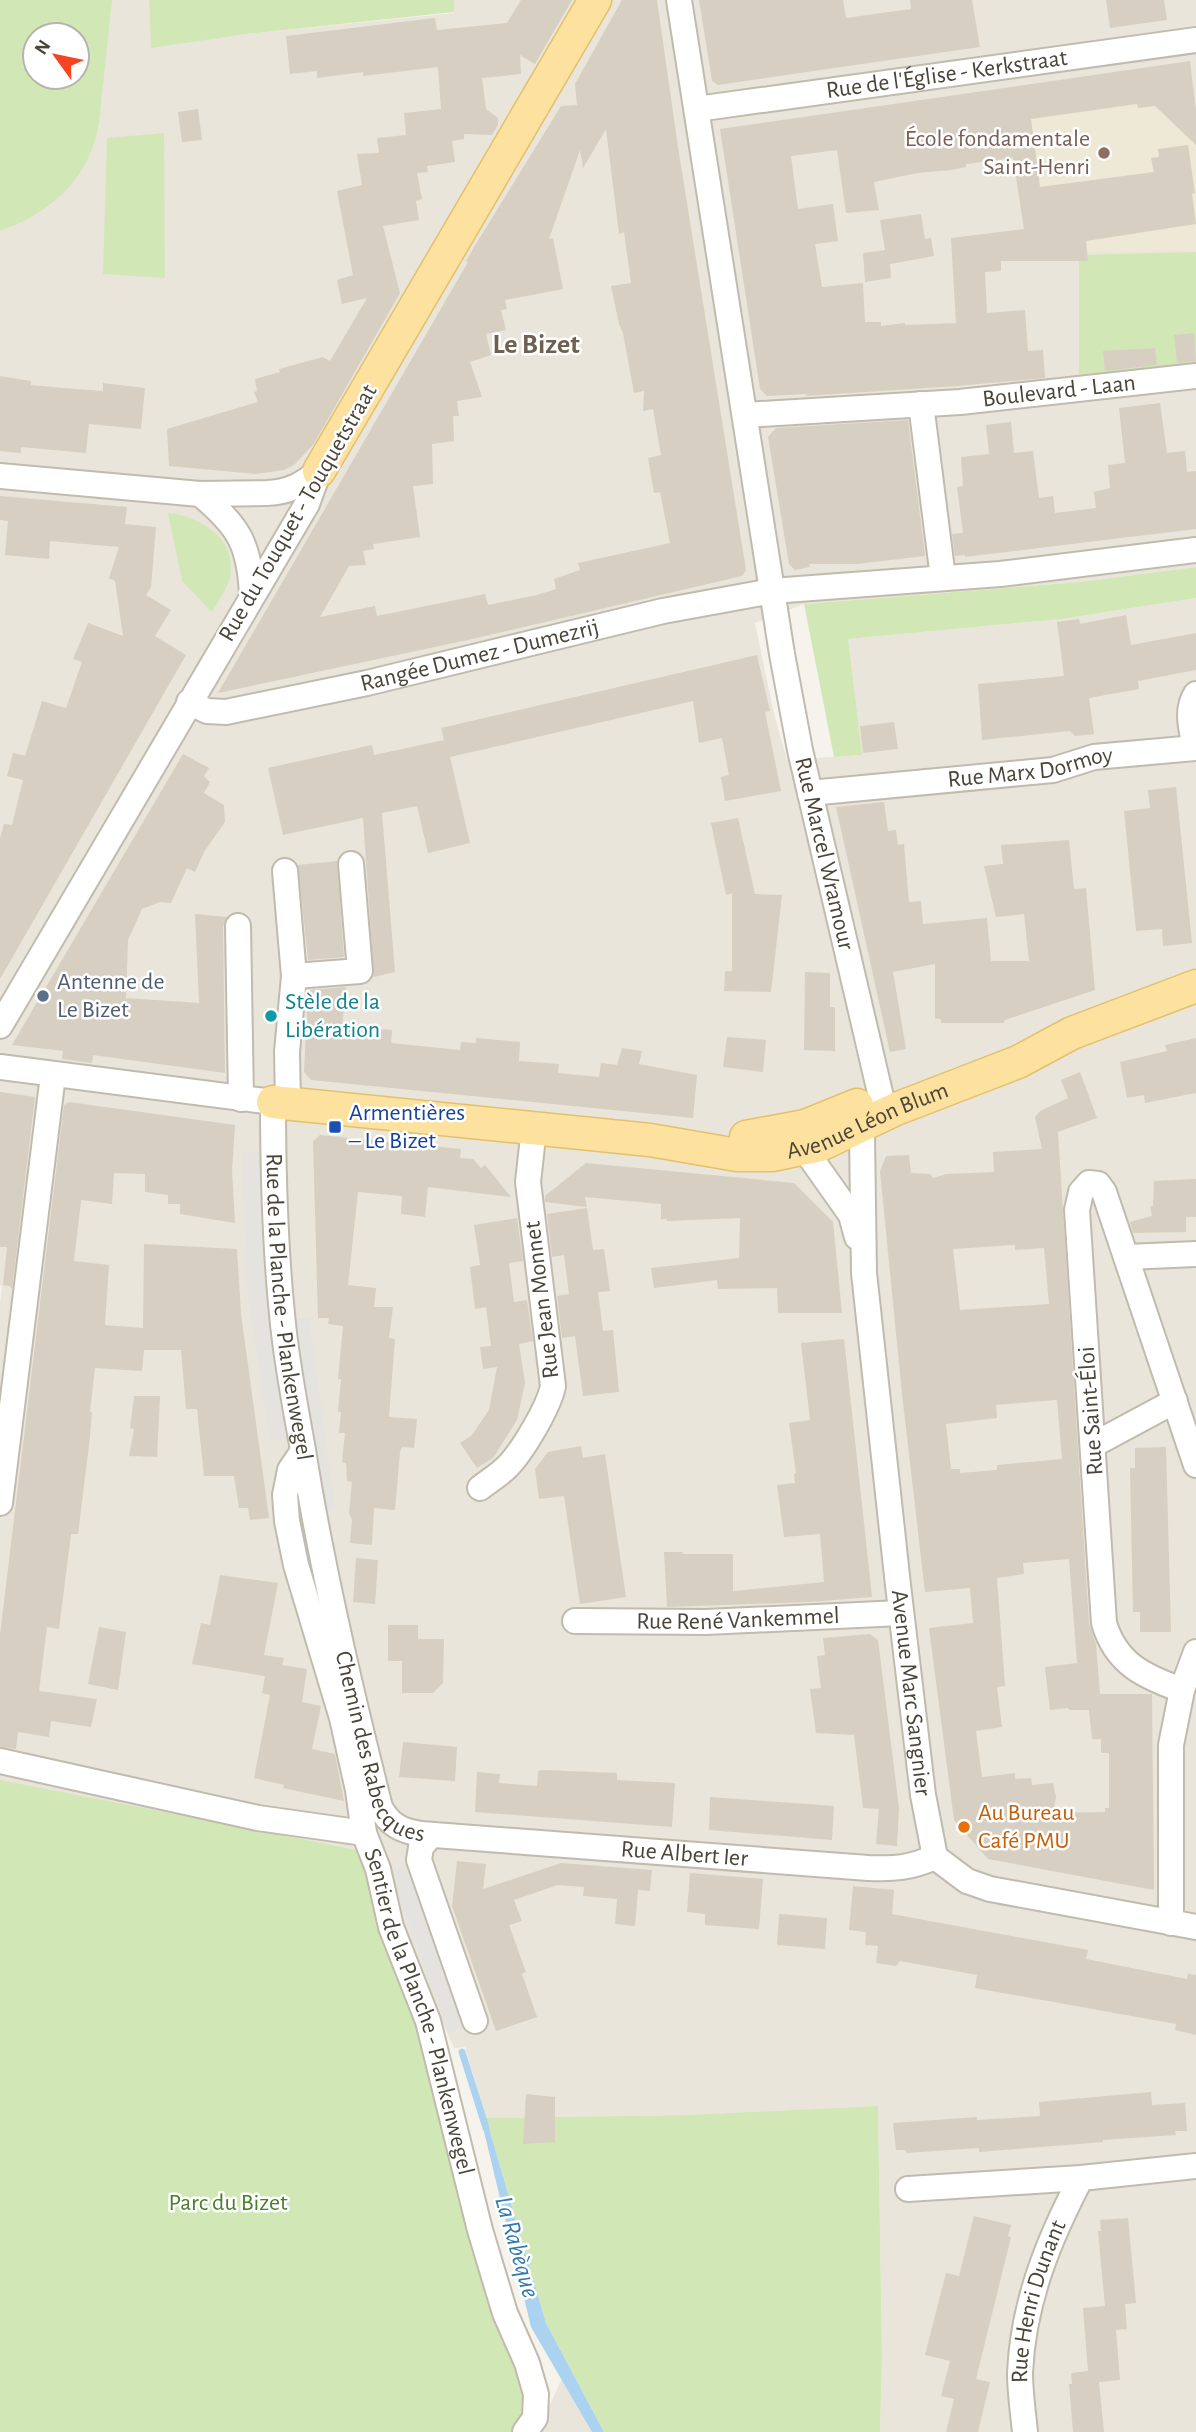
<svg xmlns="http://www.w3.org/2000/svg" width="1196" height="2432" viewBox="0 0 1196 2432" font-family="'Alegreya Sans',sans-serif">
<rect width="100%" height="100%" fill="#f6f3ec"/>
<g fill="#e9e5da" fill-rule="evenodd">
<path d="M0,0H149L152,47L246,34L454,13V0H1196V567L1080,582L804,604L755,623L774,714L787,760L861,755L847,639L1062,619L1196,598V2432H880L882,2357L878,2106L685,2115L486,2118L465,2047L454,2048L406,1942L382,1845L363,1851L0,1781V1303L2,1286L0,1285ZM35,35H77V77H35Z"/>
<path d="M562,2379L584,2416L592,2432H537Z"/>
</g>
<path fill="#eee8d6" d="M1190,61L1196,114V251L1028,253L1003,88Z"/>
<g fill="#d1e8b6" fill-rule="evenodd">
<path d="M0,0H112C109,28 106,57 103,85C101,99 101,114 98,128C88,180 49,214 0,231ZM35,35H77V77H35Z"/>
<path d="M149,0H454V12L246,34L151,48Z"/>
<path d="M164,133L165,278L103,274L107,138Z"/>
<path d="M1196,252V364L1079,375V255Z"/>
<path d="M168,513C200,516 238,539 230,577C227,589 218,602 212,612L182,581Z"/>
<path d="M1196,567V598L1062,619L848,639L862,755L834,757L804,604L1080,582Z"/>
<path d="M0,1780L363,1851L425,2044L478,2268L521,2378L527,2402L518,2422L511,2432H0Z"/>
<path d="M878,2106L882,2357L880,2432H604L546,2323L486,2118L685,2115Z"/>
</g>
<g fill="#e5e3e0">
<path d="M259,1152L271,1320L309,1318L335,1508L319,1512L308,1437L270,1441L248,1296L241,1153Z"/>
<path d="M408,1865L466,2026L448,2033L390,1872Z"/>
</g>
<path fill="#abd3f0" d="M486,2118L546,2323L604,2432H592L531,2327L481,2119Z"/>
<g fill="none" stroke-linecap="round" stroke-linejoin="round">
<path stroke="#abd3f0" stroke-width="7" d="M462,2052L486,2128"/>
</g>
<g fill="#d7cfc1" fill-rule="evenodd">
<path d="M521,0H572L535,64L520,55L521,74L482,78L486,109L498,118V125L492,135L464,134V139L452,141L455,162L427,166L428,172L417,173L422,199L416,201L419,220L383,226L400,293L313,445L294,465L284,470L256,474L169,466L167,429L258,402L254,392L257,391L255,379L280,372L279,369L323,357L330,361L367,298L342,304L337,280L353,275L337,191L362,185L357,154L379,153L377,138L406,135L404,113L441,109L438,67L363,76V72L317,78V71L290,74L286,36L435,18L437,30L507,23Z"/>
<path d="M622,0H657L678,147L746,570L742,576L468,640L218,693L468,262L466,261L476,244L561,106L577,105L575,84ZM606,129L619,234L624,232L631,283L611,286L619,324L623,333L634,393L644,391L643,411L653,409L661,455L648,458L654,493L660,492L670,543L578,563L580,570L554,579L556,589L537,595L488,605L485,594L377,616L375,606L320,617L349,566L366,565L363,551L374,549L373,544L420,537L413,486L433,484L432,444L454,441L453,416H459L457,401L482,397L470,362L491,355L486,334L506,330L501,310L507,309L505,300L563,289L553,238L549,239L580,150L583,168Z"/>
<path d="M699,0H843L846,18L911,9L910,0H972L980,47L718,85L712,81Z"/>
<path d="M1106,0H1164L1167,20L1110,28Z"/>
<path d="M1190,61L1196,110V145L1155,106L1138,108L1137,104L1031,119L1040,187L1154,172L1151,158L1159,157L1158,149L1188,145L1195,193L1192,194L1196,224L1086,241L1088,261H1001V271L985,272L987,313L1025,310L1028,351L1043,350L1045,378L957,386L805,396L808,394L767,396L760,389L720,129ZM837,150L846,213L879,210L874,182L917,173L952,170L966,167V164L1013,158L1024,229L951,238L956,323L905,325V323L881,326V322H865L863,283L822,287L815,244L838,241L833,204L798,209L791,156Z"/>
<path d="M198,109L202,140L182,142L178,112Z"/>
<path d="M921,214L925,239L931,238L934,256L890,264L891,278L865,282L863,253L885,250L880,220Z"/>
<path d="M1194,333L1196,361L1177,363L1174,335Z"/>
<path d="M1155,348L1157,365L1105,371L1103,351Z"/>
<path d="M0,376L31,381V385L63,388L103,391V383L145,388L141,429L89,424L86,453L21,447V453L0,451Z"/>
<path d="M1160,403L1167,453L1185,451L1187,472L1196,471V529L965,557V555L955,556L952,534L963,533L957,487L963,486L961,457L989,454L986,425L1011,422L1014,453L1033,451L1039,498L1053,496L1055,513L1096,508L1094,492L1110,488L1108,465L1125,463L1119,408Z"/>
<path d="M908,420L925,556L857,564H809L810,567L795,570L789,564L768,437L776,428Z"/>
<path d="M0,496L127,507L125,524L156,527L151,587L146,595L171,610L155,636L186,655L0,979V838L4,824L12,825L23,780L7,776L13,753L25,756L42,701L66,708L82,662L73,659L88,623L123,636L115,581L109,578L119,547L50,541L49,559L5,555L8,521L0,520Z"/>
<path d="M1126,615L1131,645L1196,633V670L1138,681L1139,689L1089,698L1094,734L1075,736L1070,731L982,740L978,684L1064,676L1057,622L1079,619L1080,624Z"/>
<path d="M757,655L770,711L765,712L781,791L725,801L721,777L729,775L722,738L699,743L693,701L450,757L470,843L428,853L417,806L382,813L395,972L374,977L363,818L283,835L268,768L372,745L374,755L444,740L441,728Z"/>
<path d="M894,722L898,749L863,753L860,726Z"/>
<path d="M183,754L209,768L204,776L210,782L204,793L224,805L225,822L204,852L195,872L187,868L171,903L160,902L142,909L128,940L126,998L199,1003L195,914L227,917L223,926L225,1073L93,1055L92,1063L62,1059L63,1051L12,1045Z"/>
<path d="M1176,787L1192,943L1163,946L1162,929L1136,931L1124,811L1150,808L1148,790Z"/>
<path d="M884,802L888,831L896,830L898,845L904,844L909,902L921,901L923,924L987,918L991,961H1029L1024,914L996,917L984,866L1003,864L1001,845L1069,840L1074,889L1086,888L1095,990L1005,1020L1004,1023H941V1019H935V964L893,972L906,1049L890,1052L836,807Z"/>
<path d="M738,818L755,894L782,895L771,992L724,991L725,971H732V893L726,895L711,823Z"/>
<path d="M337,861L344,957L308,960L298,865Z"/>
<path d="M805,972L830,973V1007H835V1051L804,1050Z"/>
<path d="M346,987L342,1027L392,1030L391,1043L460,1050L461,1042L476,1043V1038L520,1042L519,1061L559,1064L558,1073L599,1077L601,1063L617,1065L622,1048L642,1051L639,1064L697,1075L693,1118L311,1080L304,1072L308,990Z"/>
<path d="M727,1037L766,1040L763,1072L723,1067Z"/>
<path d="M1196,1038V1093L1145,1103L1144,1095L1127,1098L1120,1062L1167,1051L1165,1045Z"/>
<path d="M1080,1072L1097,1118L1058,1132L1089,1624L1096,1644L1100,1694H1152L1154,1890L988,1859L954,1820L929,1628L973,1623L970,1588L925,1592L902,1394L880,1171L886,1156L909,1155L911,1173L930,1174L933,1178L946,1174L994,1172L993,1152L1042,1149L1035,1117L1040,1111L1068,1098L1061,1080ZM1015,1245V1250L1044,1248L1049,1304L960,1310L953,1249ZM1057,1400L1062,1459L997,1465V1470L960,1473V1469H951L946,1424L997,1418L996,1405ZM1069,1559L1077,1663L1045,1667L1050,1710L1068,1708L1069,1710H1089L1092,1739H1101V1753H1109V1808H1105V1812L1053,1813L1056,1797L1053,1783L1032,1785L1031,1778L1015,1779V1773L982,1777L976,1731L1002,1727L997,1687L1005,1686L997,1578L1024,1574L1023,1563Z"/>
<path d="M0,1092L35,1097L12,1289L10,1286L3,1285L7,1247H0Z"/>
<path d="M69,1102L235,1125L232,1171L235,1223L180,1214V1204H168V1195L145,1192V1174L114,1173L112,1204L82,1200L81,1201L74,1261L109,1265L105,1325L143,1328L144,1244L237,1249L241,1314L269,1518L250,1520L248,1508H239L234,1476H204L197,1409H186L181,1350H144L142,1371L95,1368L90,1412H92L90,1437L78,1534H71L59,1629L47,1627L39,1691L97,1699L91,1727L51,1721L49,1737L18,1732L16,1749L0,1747V1635L64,1105Z"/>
<path d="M320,1135L461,1149L460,1158L473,1159L481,1168L485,1165L511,1197L428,1187L425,1217L401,1214L402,1196L358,1192L348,1285L376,1288L374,1307H393L389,1338L395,1339L389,1417L417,1419L414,1448L402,1447L400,1452L395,1510L374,1508L372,1545L350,1543L352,1520L349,1513L352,1482L347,1481L346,1463L342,1462L345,1433H339L341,1412H338L341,1379H338L343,1326L328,1324L329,1318H318L313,1141Z"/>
<path d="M586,1163L794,1183L833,1222L842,1313H778L777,1288L718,1289L717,1280L654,1288L651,1268L739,1258L740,1218L667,1221V1219H661V1204L585,1197L587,1207L545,1202V1196Z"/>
<path d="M1196,1179V1217H1186V1232L1133,1233L1130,1222L1152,1216L1150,1206H1153L1154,1181Z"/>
<path d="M587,1208L593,1250L604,1249L610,1291L598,1292L603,1331L613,1330L619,1392L583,1396L575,1336L562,1338L557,1296L569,1294L564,1255L552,1257L547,1214Z"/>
<path d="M517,1218L523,1261L509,1263L514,1302L527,1300L533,1341L519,1344L525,1383L517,1420L493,1458L477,1468L460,1443L472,1435L489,1410L497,1367L483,1369L480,1347L491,1346L486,1307L475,1309L470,1267L480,1265L474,1225Z"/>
<path d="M844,1339L872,1597L810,1602L667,1607L664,1552H682L683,1554H733V1591L824,1582L820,1534L784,1537L777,1485L795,1483L794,1474L796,1473L789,1423L810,1420L801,1343Z"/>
<path d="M134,1396H160L157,1457L129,1456L134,1429L130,1428Z"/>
<path d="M581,1446L583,1458L605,1454L626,1597L580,1604L564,1496L539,1499L535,1469L548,1452Z"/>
<path d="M1166,1447L1171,1632H1140V1612H1133L1130,1468H1135V1448Z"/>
<path d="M356,1558L378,1560L375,1604L353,1602Z"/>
<path d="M220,1575L278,1583L264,1655L284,1658L282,1665L307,1669L302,1702L321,1706L312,1749L335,1754L344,1801L283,1788L284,1785L254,1778L270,1695L262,1693L265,1676L192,1664L201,1623L210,1625Z"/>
<path d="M388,1625H418V1639H444L443,1683L433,1693H402V1661H388Z"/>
<path d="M99,1627L126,1632L118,1690L88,1684Z"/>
<path d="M870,1634L878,1640L899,1808L897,1846L876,1844L879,1809L863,1808L854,1735L816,1733L810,1689L821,1688L817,1656L825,1655L823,1638Z"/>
<path d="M403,1742L457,1747L455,1781L399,1777Z"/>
<path d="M543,1770L617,1773V1780L675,1783L672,1827L475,1812L477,1772L500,1774L499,1783L537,1786L538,1771Z"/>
<path d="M710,1797L834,1806L832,1840L709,1830Z"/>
<path d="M457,1861L486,1864L483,1889L561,1863L652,1870L650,1891L638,1890L635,1926L615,1924L617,1899L583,1896L584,1887L558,1885L514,1900L522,1921L509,1925L526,1972L522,1974L537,2017L496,2031L452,1906Z"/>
<path d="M690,1873L763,1879L759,1929L705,1925V1914L687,1912Z"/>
<path d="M853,1886L894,1890L892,1914L1088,1950L1086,1959L1187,1979L1188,1974L1196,1975V2035L1175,2030L1176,2024L975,1988L977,1975L900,1961L896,1966L876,1963L878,1946L865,1945L866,1932L849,1930Z"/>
<path d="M779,1914L827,1918L825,1949L777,1945Z"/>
<path d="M1151,2092L1152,2105L1185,2103L1187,2131H1175L1176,2135L1103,2140V2142L979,2152V2148L906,2153V2150H896L893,2123L977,2117V2120L1040,2116L1039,2102Z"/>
<path d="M526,2094L555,2097V2142L523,2144Z"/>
<path d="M974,2216L1011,2225L1008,2236L1011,2237L976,2379L990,2382L978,2432H946L954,2399L941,2396L950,2361L925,2355L946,2273L959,2276Z"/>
<path d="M1128,2218L1136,2303L1125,2304L1127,2329L1116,2330L1120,2380L1099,2382L1104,2432H1073L1069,2384H1072L1071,2373L1088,2371L1083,2308L1105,2306L1098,2231H1101L1100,2220Z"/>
</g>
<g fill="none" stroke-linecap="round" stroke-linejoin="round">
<g stroke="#c1bbae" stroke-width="28">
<g id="minor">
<path id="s1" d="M679,0L782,654L800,750L885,1114"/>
<path id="s2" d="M697,109L1196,40"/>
<path d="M921,404L943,578"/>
<path id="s3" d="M745,415L960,402L1196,376"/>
<path d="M0,476L200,494L267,493C289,492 302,485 319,471"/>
<path d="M200,494C239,526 250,545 252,596"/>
<path id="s4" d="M189,702L207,711L226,712L367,683L663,611L772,591L1000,574L1196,550"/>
<path id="s5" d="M810,793L1053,770L1094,757L1195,748C1192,731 1185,710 1196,694"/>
<path d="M285,871L294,976"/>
<path d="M238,926L241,1099"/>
<path d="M0,1026L307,504L319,471"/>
<path id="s6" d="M0,1067L273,1102C273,1173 275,1244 282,1314C286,1360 295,1405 303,1450C322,1570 350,1689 380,1807C389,1825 402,1831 421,1834L868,1868C895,1869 910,1868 935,1857"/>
<path d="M288,1104L287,1052L294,976L360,971L351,864"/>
<path id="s7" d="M857,1110L862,1136L864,1273L898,1585L923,1795L935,1857L967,1881L990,1889L1196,1927"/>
<path d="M805,1130L810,1157L851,1215L857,1237"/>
<path d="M1127,1257L1196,1254"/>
<path d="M1093,1445L1175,1401"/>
<path id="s8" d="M303,1451L290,1470L285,1495L287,1521L296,1565L342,1718L358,1790L364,1833L378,1869L391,1927L428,2021L480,2230L505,2313L527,2363L536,2394L535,2418L525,2432"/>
<path d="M480,1488C489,1481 499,1475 507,1467C522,1452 549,1407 553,1386L528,1182L534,1128"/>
<path d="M0,1503L53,1075"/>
<path id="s9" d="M575,1621L706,1622L901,1613"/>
<path d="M1182,1690C1145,1677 1116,1664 1104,1623L1077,1210L1081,1192L1089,1183L1098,1184L1104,1192L1196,1465"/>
<path d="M0,1761L258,1818L364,1833"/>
<path d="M431,1835L421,1847L419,1860L475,2021"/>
<path d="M1171,1923V1745L1182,1690L1196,1652"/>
<path d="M908,2189L1081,2178L1196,2166"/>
<path id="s10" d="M1025,2432C1023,2412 1020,2392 1020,2373C1023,2302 1049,2239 1081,2178"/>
</g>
</g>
<g stroke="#e3c06d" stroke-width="35">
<g id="major">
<path d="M319,471L595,0"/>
<path id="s11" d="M273,1102L650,1140L737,1155H772L820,1145L896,1109L1018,1062L1072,1033L1196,986"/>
<path d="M746,1137L805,1126L857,1105"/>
</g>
</g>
<use href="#minor" stroke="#fff" stroke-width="24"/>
<use href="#major" stroke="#fce29e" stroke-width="32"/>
</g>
<circle fill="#8d6e63" stroke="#fff" stroke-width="2.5" cx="1104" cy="153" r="7"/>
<circle fill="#5c6f8a" stroke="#fff" stroke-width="2.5" cx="43" cy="996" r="7"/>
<circle fill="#0f9aa8" stroke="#fff" stroke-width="2.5" cx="271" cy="1016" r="7"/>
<rect fill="#1a4fb4" stroke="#fff" stroke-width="2.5" x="328" y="1120" width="14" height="14" rx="3.5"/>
<circle fill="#e8710a" stroke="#fff" stroke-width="2.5" cx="964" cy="1827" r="7"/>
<g text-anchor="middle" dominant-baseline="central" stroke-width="5" stroke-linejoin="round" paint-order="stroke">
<g font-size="24" fill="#4a4439" stroke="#fff">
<text stroke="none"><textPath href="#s2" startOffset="252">Rue de l'Église - Kerkstraat</textPath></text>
<text stroke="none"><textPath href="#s3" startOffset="315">Boulevard - Laan</textPath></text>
<text transform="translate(298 513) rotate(-60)">Rue du Touquet - Touquetstraat</text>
<text stroke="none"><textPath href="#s4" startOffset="299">Rangée Dumez - Dumezrij</textPath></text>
<text stroke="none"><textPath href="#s5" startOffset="222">Rue Marx Dormoy</textPath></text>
<text stroke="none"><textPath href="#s1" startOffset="866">Rue Marcel Wramour</textPath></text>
<text stroke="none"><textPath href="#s11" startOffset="604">Avenue Léon Blum</textPath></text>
<text transform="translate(542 1300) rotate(-97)">Rue Jean Monnet</text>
<text stroke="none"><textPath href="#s6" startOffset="481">Rue de la Planche - Plankenwegel</textPath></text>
<text transform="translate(1091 1411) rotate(-94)">Rue Saint-Éloi</text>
<text stroke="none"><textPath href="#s9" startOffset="163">Rue René Vankemmel</textPath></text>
<text stroke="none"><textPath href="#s7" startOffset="586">Avenue Marc Sangnier</textPath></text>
<text stroke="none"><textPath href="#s6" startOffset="938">Chemin des Rabecques</textPath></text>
<text stroke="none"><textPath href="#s6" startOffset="1306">Rue Albert Ier</textPath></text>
<text stroke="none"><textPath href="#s8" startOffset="584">Sentier de la Planche - Plankenwegel</textPath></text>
<text stroke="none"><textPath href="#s10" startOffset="133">Rue Henri Dunant</textPath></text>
</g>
<g font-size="24" fill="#785e54" stroke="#fff" text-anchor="end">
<text x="1090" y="139">École fondamentale<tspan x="1090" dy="28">Saint-Henri</tspan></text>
</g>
<g font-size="24" fill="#4e5e75" stroke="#fff" text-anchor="start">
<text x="57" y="982">Antenne de<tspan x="57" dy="28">Le Bizet</tspan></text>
</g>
<g font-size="24" fill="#0d838f" stroke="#fff" text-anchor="start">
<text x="285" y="1002">Stèle de la<tspan x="285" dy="28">Libération</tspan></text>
</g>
<g font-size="24" fill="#164399" stroke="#fff" text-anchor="start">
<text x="349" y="1113">Armentières<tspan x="349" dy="28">– Le Bizet</tspan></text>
</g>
<g font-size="24" fill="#c56008" stroke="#fff" text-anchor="start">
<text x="978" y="1813">Au Bureau<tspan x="978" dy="28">Café PMU</tspan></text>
</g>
<g font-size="24" fill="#4a7c2c" stroke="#fff">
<text x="228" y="2203">Parc du Bizet</text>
</g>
<g font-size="26" font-style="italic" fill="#3179ae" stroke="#fff">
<text transform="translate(517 2247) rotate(74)">La Rabèque</text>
</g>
<g font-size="28" font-weight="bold" fill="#6d6251" stroke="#fff">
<text x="536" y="345">Le Bizet</text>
</g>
</g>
<g transform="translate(56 56) rotate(303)"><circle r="33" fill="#ffffff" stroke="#b7b4b0" stroke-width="2"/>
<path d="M0-5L12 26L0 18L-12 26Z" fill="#f64423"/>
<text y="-10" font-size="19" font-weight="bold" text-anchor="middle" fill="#4a4439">N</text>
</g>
</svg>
